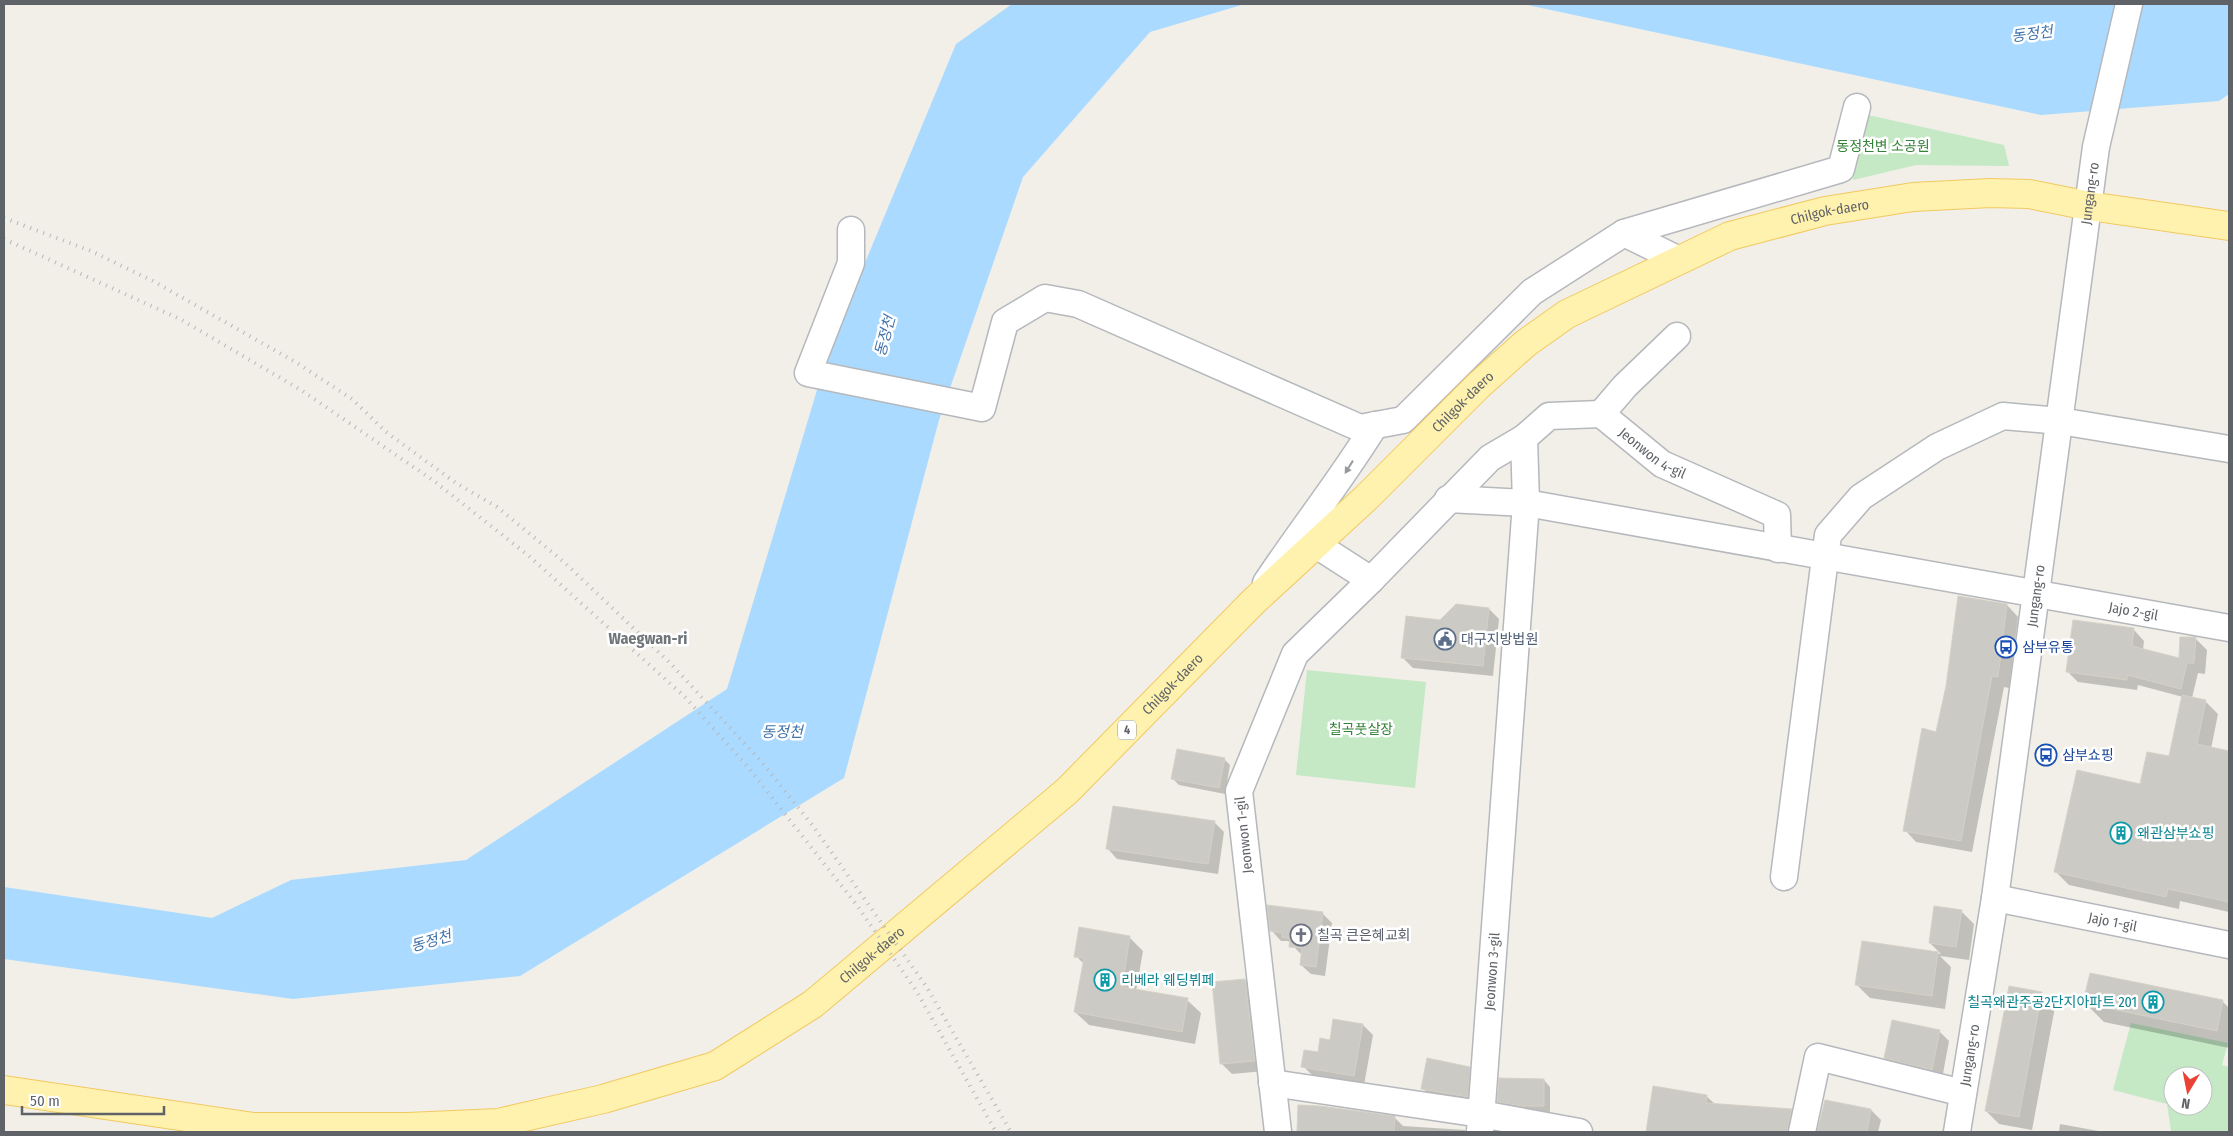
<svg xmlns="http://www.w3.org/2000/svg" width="2233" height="1136" viewBox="0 0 2233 1136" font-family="'Fira Sans Condensed','Noto Sans KR',sans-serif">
<rect width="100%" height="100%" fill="#f1efe8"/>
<g fill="#c5e8c5" fill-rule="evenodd">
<path d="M1868,115L2004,145L2009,166L1916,165L1853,180L1858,129Z"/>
<path d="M1307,670L1426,682L1415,788L1296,775Z"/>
<path d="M2131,1023L2228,1043L2222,1065L2229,1067V1132L2171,1131L2167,1104L2113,1090ZM2173,1076H2203V1106H2173Z"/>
</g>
<g fill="#aadaff">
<path d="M1012,4H1245L1150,32L1023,177L939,420L844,778L520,976L293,999L4,959V887L212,918L291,880L466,860L727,689L830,347L956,44Z"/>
<path d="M1523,4H2229V94L2219,101L2041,115Z"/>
</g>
<g fill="#0003">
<path d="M2007,605L2018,617L2009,688L2004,687L1972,852L1916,842L1905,830L1937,734Z"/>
<path d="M1489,609L1499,619L1493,676L1413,668L1403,658L1441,621Z"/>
<path d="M2134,630L2144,641L2143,650L2180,659L2196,639L2207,650L2205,674L2198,673L2192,698L2205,701L2218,714L2211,749L2229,752V912L2180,901L2179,909L2069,885L2056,872L2170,758L2183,697L2138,685L2137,690L2078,682L2067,671Z"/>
<path d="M1224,759L1230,765L1225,794L1179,785L1173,779Z"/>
<path d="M1214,822L1224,832L1218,874L1117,859L1108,849Z"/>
<path d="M1961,911L1974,924L1969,960L1940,956L1951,967L1945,1009L1870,998L1856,984L1863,943L1941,954L1930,943Z"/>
<path d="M1322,913L1332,923L1325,976L1311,974L1301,965L1303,956L1288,941H1281L1271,930Z"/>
<path d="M1080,929L1130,938L1143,951L1136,991L1187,1000L1201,1013L1195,1044L1089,1025L1075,1012L1084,964L1076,956Z"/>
<path d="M1245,980L1255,990L1264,1071L1232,1074L1222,1064Z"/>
<path d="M2041,993L2055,1007L2032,1130L1999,1124L1986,1111Z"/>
<path d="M2222,1001L2229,1008V1048L2104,1022L2085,1003Z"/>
<path d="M1363,1025L1373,1035L1364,1085L1313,1076L1303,1066L1331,1042Z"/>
<path d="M1939,1031L1949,1041L1942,1079L1895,1068L1885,1058Z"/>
<path d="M1469,1068L1476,1075L1474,1103L1429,1095L1423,1088Z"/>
<path d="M1544,1080L1550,1087V1112H1529L1505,1108L1499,1101Z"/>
<path d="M1654,1088L1706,1096L1715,1104L1791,1110L1799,1118L1797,1132H1647Z"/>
<path d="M1826,1101L1871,1110L1881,1120L1878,1132H1819Z"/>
<path d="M1299,1106L1395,1118L1403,1126L1465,1130L1467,1132H1298Z"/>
<path d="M2060,1124L2104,1132H2059Z"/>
</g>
<g fill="#cccac5" stroke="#d6d1c6">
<path d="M1958,596L2007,604L1998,677L1992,676L1961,841L1903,831L1922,728L1936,732L1946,686Z"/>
<path d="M1456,604L1489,608L1483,666L1401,658L1406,616L1440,620Z"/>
<path d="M2073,620L2134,628L2132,646L2179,658L2180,637H2196L2194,663H2187L2181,689L2127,675V680L2066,672Z"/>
<path d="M2182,695L2206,700L2197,744L2229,751V902L2168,889L2166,897L2054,872L2077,770L2140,784L2147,752L2169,756Z"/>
<path d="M1177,749L1225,758L1219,788L1171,779Z"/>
<path d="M1113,806L1215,821L1208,864L1106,849Z"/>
<path d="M1267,905L1323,912L1316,967L1300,965L1302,948L1289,947L1290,939L1282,937V933L1270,931Z"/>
<path d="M1934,906L1962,910L1956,947L1929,943Z"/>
<path d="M1079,927L1130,936L1122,987L1188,998L1182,1032L1074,1012L1084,958L1074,957Z"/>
<path d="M1862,941L1938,952L1932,996L1855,985Z"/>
<path d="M2090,973L2223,1000L2217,1031L2083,1003Z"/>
<path d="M1245,979L1255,1061L1220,1064L1212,982Z"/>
<path d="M2009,986L2042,992L2019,1117L1985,1111Z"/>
<path d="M1333,1019L1363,1024L1354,1076L1301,1067L1304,1050L1318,1052L1320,1038L1330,1040Z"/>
<path d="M1892,1020L1940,1030L1932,1070L1884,1058Z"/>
<path d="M1427,1058L1470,1067L1468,1097L1421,1089Z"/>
<path d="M1499,1078L1544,1079V1106H1522L1497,1102Z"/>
<path d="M1653,1086L1707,1095L1706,1103L1792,1109L1787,1132H1646Z"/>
<path d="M1825,1100L1871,1109L1867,1132H1817Z"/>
<path d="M1298,1105L1320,1106L1395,1116L1394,1132H1297Z"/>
</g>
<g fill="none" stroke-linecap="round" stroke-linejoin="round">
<g stroke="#b5b8bc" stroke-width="29">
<g id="minor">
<path d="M851,230V263L808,373L982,408L1005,322L1045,298L1078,304L1360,428L1403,420L1532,292L1624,233L1841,169L1857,107"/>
<path d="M1624,233L1679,260"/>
<path id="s1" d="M1677,336L1625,386L1601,414L1662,464L1777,515L1778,549"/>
<path id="s2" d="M1448,499L1526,503L2229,628"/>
<path d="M1315,544L1371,580L1490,458L1524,438L1549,416L1601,414"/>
<path d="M1266,583C1302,529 1341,480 1375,425"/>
<path d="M1784,877L1828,535L1861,497L1937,447L2003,416L2060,421L2229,449"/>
<path id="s3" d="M1995,898L2229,945"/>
<path d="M1272,1083L1481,1114L1579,1132"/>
<path d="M1278,1132L1239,791L1295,654L1371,580"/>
<path id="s4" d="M1480,1132L1526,503L1524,438"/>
<path d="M1802,1132L1818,1057L1963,1093"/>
<path id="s5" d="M1957,1132L1995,898L2096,147L2129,4"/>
</g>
</g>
<g stroke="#f2c960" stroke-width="30">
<g id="major">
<path id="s6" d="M4,1090L254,1127H408L498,1123L603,1099L715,1066L813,1004L1067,791L1254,601L1367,497L1479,385L1526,343L1567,314L1730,236L1825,211L1913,197L1990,193L2029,194L2089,206L2229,226"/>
</g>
</g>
<use href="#minor" stroke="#fff" stroke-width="26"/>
<use href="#major" stroke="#fff2af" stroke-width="28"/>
<g stroke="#b6b7b8" stroke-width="4" stroke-dasharray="1 6" stroke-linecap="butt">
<path d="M4,218L91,251L153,281L297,363L352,399L386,432L456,483L497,507L564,562L670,663L760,760L813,826L926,986L1011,1132"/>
<path d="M4,239L180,319L301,390L434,481L529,556L685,697L747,766L856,904L917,992L996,1132"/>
</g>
</g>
<defs><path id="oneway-solid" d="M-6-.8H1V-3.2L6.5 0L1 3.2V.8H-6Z" transform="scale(1.25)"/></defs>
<use fill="#979a9d" href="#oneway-solid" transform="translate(1349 467) rotate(122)"/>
<defs>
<g id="civic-ring" transform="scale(1.125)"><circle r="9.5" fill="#fff" stroke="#5c6f8a" stroke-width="1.5"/><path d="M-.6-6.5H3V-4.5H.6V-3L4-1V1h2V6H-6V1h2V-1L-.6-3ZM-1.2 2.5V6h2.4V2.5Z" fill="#5c6f8a"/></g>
<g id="bus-ring" transform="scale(1.125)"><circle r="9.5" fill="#fff" stroke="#1a4fb4" stroke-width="1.5"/><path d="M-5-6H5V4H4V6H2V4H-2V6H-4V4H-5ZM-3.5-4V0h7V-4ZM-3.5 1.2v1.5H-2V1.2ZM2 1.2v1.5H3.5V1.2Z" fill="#1a4fb4"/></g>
<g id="building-ring" transform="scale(1.125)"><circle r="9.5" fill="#fff" stroke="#0f9aa8" stroke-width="1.5"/><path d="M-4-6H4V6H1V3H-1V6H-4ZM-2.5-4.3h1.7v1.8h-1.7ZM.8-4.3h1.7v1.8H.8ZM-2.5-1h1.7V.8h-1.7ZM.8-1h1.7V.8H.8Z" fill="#0f9aa8"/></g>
<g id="church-ring" transform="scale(1.125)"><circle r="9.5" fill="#fff" stroke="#6b7280" stroke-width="1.5"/><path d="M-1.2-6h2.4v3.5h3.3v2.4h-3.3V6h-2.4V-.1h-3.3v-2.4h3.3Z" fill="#6b7280"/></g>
</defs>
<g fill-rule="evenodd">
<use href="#civic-ring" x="1445" y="639"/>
<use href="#bus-ring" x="2006" y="647"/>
<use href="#bus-ring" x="2046" y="755"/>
<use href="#building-ring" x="2121" y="833"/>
<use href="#church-ring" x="1301" y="935"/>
<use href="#building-ring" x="1105" y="980"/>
<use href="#building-ring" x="2153" y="1002"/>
</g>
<g text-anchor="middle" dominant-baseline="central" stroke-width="5" stroke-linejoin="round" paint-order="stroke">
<rect fill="#fff" stroke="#8f9295" stroke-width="1" x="1118" y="720.5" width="18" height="19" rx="4"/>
<g font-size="12" font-weight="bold" fill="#5f6368">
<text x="1127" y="730">4</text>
</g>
<g font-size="14" fill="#348238" stroke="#fff">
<text x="1883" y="146">동정천변 소공원</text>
<text x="1361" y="729">칠곡풋살장</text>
</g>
<g font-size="14" fill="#5f6368" stroke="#fff">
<text stroke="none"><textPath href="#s5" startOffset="948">Jungang-ro</textPath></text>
<text stroke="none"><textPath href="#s6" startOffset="2144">Chilgok-daero</textPath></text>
<text stroke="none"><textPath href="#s6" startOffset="1724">Chilgok-daero</textPath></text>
<text stroke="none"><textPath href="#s1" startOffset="174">Jeonwon 4-gil</textPath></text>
<text stroke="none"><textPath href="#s5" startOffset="542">Jungang-ro</textPath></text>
<text stroke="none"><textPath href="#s2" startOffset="695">Jajo 2-gil</textPath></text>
<text stroke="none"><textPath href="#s6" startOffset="1319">Chilgok-daero</textPath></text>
<text transform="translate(1244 835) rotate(-96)">Jeonwon 1-gil</text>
<text stroke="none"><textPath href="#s3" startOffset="120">Jajo 1-gil</textPath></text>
<text stroke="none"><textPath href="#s6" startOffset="914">Chilgok-daero</textPath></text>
<text stroke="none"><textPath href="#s4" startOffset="161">Jeonwon 3-gil</textPath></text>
<text stroke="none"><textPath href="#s5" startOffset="78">Jungang-ro</textPath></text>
</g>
<g font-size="14" fill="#4e5e75" stroke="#fff" text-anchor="start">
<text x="1461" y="639">대구지방법원</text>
</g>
<g font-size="14" fill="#164399" stroke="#fff" text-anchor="start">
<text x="2022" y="647">삼부유통</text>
<text x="2062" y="755">삼부쇼핑</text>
</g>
<g font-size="14" fill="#0d838f" stroke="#fff" text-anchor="start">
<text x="2137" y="833">왜관삼부쇼핑</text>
<text x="1121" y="980">리베라 웨딩뷔페</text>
<text x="2137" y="1002" text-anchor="end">칠곡왜관주공2단지아파트 201</text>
</g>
<g font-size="14" fill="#5b616d" stroke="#fff" text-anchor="start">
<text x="1317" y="935">칠곡 큰은혜교회</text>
</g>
<g font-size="15" font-style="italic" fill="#4174aa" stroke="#fff">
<text transform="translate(2032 34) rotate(-7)">동정천</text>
<text transform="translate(885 336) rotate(-75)">동정천</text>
<text x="782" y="732">동정천</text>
<text transform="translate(431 941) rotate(-16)">동정천</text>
</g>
<g font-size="16" font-weight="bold" fill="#70757a" stroke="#fff">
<text x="648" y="638">Waegwan-ri</text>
</g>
</g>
<rect width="2233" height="1136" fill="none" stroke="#5f6368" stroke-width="10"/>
<g transform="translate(2188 1091) rotate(190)"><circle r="24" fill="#ffffff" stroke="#bfc1c3"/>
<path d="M0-4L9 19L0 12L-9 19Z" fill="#ea4335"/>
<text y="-8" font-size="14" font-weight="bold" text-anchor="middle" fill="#5f6368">N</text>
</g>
<path d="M22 1106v8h142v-8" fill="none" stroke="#5f6368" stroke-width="2.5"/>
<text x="30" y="1106" font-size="15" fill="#5f6368" stroke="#ffffff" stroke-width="4" paint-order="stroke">50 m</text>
</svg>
